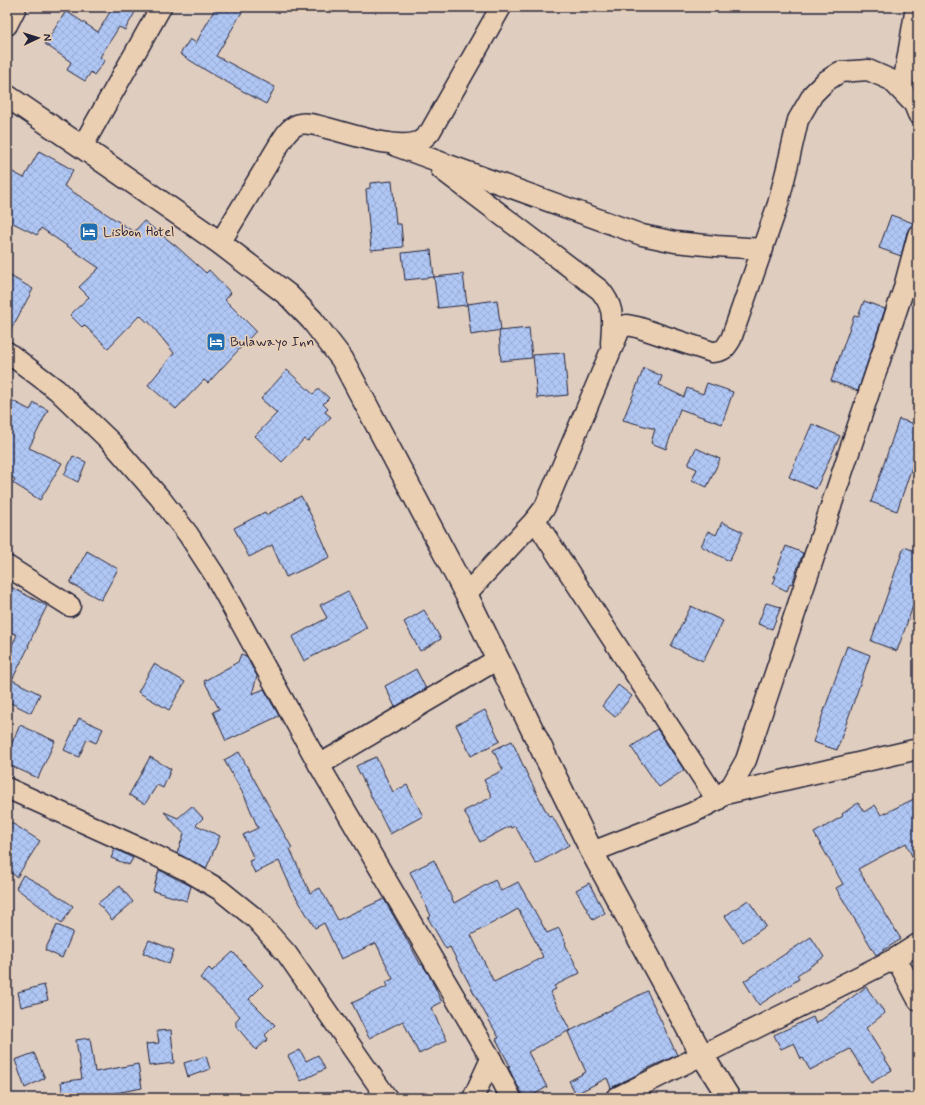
<svg xmlns="http://www.w3.org/2000/svg" width="925" height="1105" viewBox="0 0 925 1105" font-family="Mynerve,sans-serif">
<defs>
<pattern id="building-cross-hatch" width="8" height="8" patternUnits="userSpaceOnUse"><rect width="8" height="8" fill="#b0c7f5"/><path d="M0 0l8 8M0 8l8-8" fill="none" stroke="#97abd3"/></pattern>
</defs>
<rect width="100%" height="100%" fill="#dfcdbf"/>
<filter id="ink" filterUnits="userSpaceOnUse"><feTurbulence type="fractalNoise" baseFrequency=".025" numOctaves="2"/><feDisplacementMap in="SourceGraphic" scale="8" xChannelSelector="R" yChannelSelector="G"/><feConvolveMatrix kernelMatrix="1 2 1 2 8 2 1 2 1" color-interpolation-filters="sRGB"/></filter>
<g filter="url(#ink)">
<g fill="url(#building-cross-hatch)" stroke="#22223b" fill-rule="evenodd">
<path d="M113,7H138L125,30L119,27L100,57L105,60L94,75L91,72L85,81L67,70L71,62L45,44L66,11L98,32Z"/>
<path d="M216,7H245L216,56L275,87L266,104L207,71L180,54L190,39L196,43Z"/>
<path d="M39,151L73,170L64,186L134,232L144,221L176,246L206,273L209,270L231,293L225,300L256,331L208,383L204,380L176,409L148,385L174,353L148,321L147,322L140,315L108,348L84,325L82,327L70,315L89,297L79,287L99,268L41,228L37,235L7,220V169L24,178Z"/>
<path d="M392,181L396,224H401L403,247L371,250L366,189L370,188V183Z"/>
<path d="M891,215L913,223L907,232L901,256L879,248Z"/>
<path d="M431,250L434,277L405,280L402,253Z"/>
<path d="M7,274L33,289L7,337Z"/>
<path d="M463,274L467,305L438,308L434,277Z"/>
<path d="M497,300L501,330L471,335L467,304Z"/>
<path d="M864,301L885,309L858,391L831,381L854,316L858,317Z"/>
<path d="M529,328L532,358L501,361L499,331Z"/>
<path d="M564,353L568,395L537,398L533,355Z"/>
<path d="M644,368L662,376L659,385L684,397L687,388L703,394L707,383L733,392L722,424L680,409L666,449L651,443L655,429L623,420Z"/>
<path d="M287,370L313,394L319,389L329,398L323,404L328,409L325,412L331,417L308,441L304,439L282,462L255,436L277,413L261,399Z"/>
<path d="M7,398L30,410L34,403L48,410L29,448L62,463L40,500L13,483L15,479L7,475Z"/>
<path d="M899,419L918,425V449L897,511L871,502Z"/>
<path d="M812,424L840,436L816,489L789,477Z"/>
<path d="M696,448L720,459L707,487L692,480L697,469L688,465Z"/>
<path d="M73,456L86,462L78,482L64,475Z"/>
<path d="M301,496L315,523L330,557L286,577L272,545L249,557L234,528L265,512L266,515Z"/>
<path d="M722,522L743,532L729,561L701,546L708,531L716,535Z"/>
<path d="M786,546L803,553L792,584L790,583L787,591L773,584L776,577H774Z"/>
<path d="M904,547L918,552V592L897,651L871,641Z"/>
<path d="M87,551L118,569L101,600L70,583Z"/>
<path d="M7,585L47,606L36,628L28,646H29L12,680L40,694L31,713L7,701V655L17,635L7,630Z"/>
<path d="M348,591L367,628L304,661L292,637L327,618L320,605Z"/>
<path d="M766,603L781,607L772,629L758,624Z"/>
<path d="M691,606L723,621L703,661L671,646Z"/>
<path d="M424,610L441,639L420,651L404,622Z"/>
<path d="M847,646L870,655L837,750L813,742Z"/>
<path d="M241,654L246,656L257,676L252,694L264,689L279,716L226,741L213,712L219,709L204,681L238,662Z"/>
<path d="M154,664L185,682L169,710L138,692Z"/>
<path d="M416,669L426,689L395,707L385,686Z"/>
<path d="M618,685L632,696L615,717L602,706Z"/>
<path d="M485,710L500,741L471,756L456,725Z"/>
<path d="M79,718L103,729L96,743L87,739L79,757L64,750Z"/>
<path d="M20,725L55,741L38,778L7,764V754Z"/>
<path d="M657,729L684,770L659,787L631,747Z"/>
<path d="M512,741L527,774L549,817L552,816L569,845L536,864L515,826L511,828L510,826L480,842L464,811L492,797L484,780L503,770L493,750Z"/>
<path d="M239,752L292,848L290,849L310,893L320,888L338,920L384,899L421,965L422,964L429,975L442,1002L431,1008L447,1040L419,1054L403,1021L369,1038L352,1003L388,986L386,982L393,979L376,943L341,959L324,923L315,928L293,892L279,861L255,873L249,861L254,859L243,835L258,828L245,797L224,760Z"/>
<path d="M150,757L171,769L163,788L157,785L145,804L129,795Z"/>
<path d="M376,757L393,792L407,785L423,816L390,834L356,766Z"/>
<path d="M918,797V869L906,843L858,869L901,939L876,955L836,888L843,884L814,833L843,816L842,814L858,803L864,812L875,805L881,815Z"/>
<path d="M192,806L203,818L196,825L220,836L206,869L177,853L184,834L164,812L178,818Z"/>
<path d="M7,820L40,841L17,877L7,870Z"/>
<path d="M115,849L133,858L129,865L111,858Z"/>
<path d="M434,860L454,903L495,880L501,891L518,882L547,933L559,928L566,943L565,944L580,973L554,986L556,989L550,992L570,1030L528,1052L547,1087L528,1098H525L516,1083L508,1067L510,1066L496,1039L499,1038L475,995L450,947L446,949L428,918L431,916L410,872ZM518,909L529,928L543,957L494,982L471,935Z"/>
<path d="M159,870L191,886L187,901L153,891Z"/>
<path d="M23,875L45,887L73,906L62,923L16,888Z"/>
<path d="M589,883L605,913L593,920L576,890Z"/>
<path d="M120,886L133,902L112,920L98,903Z"/>
<path d="M748,900L766,926L743,942L725,916Z"/>
<path d="M57,925L73,932L62,958L45,950Z"/>
<path d="M811,937L824,957L797,975L799,979L759,1005L744,981Z"/>
<path d="M149,940L174,950L169,964L143,953Z"/>
<path d="M233,952L263,985L249,999L275,1025L265,1035L268,1039L256,1050L236,1026V1021L240,1016L200,978L209,968L212,971Z"/>
<path d="M44,985L48,1000L21,1007L18,992Z"/>
<path d="M866,987L885,1013L866,1028L892,1070L871,1083L850,1049L810,1070L803,1058L801,1059L794,1043L781,1049L774,1035L813,1017L816,1024Z"/>
<path d="M647,991L677,1055L644,1070V1071L611,1088L607,1078L576,1094L569,1081L586,1072L568,1032Z"/>
<path d="M171,1030L174,1063L149,1066L146,1044L159,1043L157,1031Z"/>
<path d="M90,1038L95,1072L138,1064L142,1088L110,1094L111,1098H63L61,1082L82,1079L76,1040Z"/>
<path d="M300,1050L306,1061L318,1055L325,1069L301,1081L288,1056Z"/>
<path d="M34,1053L45,1078L25,1088L15,1060Z"/>
<path d="M206,1056L210,1069L188,1077L184,1063Z"/>
</g>
<g fill="none" stroke-linecap="round" stroke-linejoin="round">
<g stroke="#22223b" stroke-width="23">
<g id="minor">
<path d="M7,25L16,7"/>
<path d="M902,91L916,7"/>
<path d="M396,146L642,235L675,242L716,246L763,249"/>
<path d="M82,147L161,7"/>
<path d="M441,169L600,290C616,309 612,320 611,344"/>
<path d="M220,243L282,140C286,134 291,126 300,124C308,122 319,126 327,128C351,134 395,150 418,142C423,140 426,136 430,132L501,7"/>
<path d="M7,352L57,390L112,443L160,498L188,534L214,574L319,765L491,1059L511,1098"/>
<path d="M535,520L717,800"/>
<path d="M7,566L70,606"/>
<path d="M466,594L535,520L545,507L620,329L627,325L637,327L712,352C724,351 725,349 731,339L778,204L787,168L798,120L813,94L826,81L840,72L868,70L891,80L914,104L918,114"/>
<path d="M319,765L498,659"/>
<path d="M7,788L142,849L188,871L220,890L256,919L287,954L387,1098"/>
<path d="M725,794L918,749"/>
<path d="M592,852L692,813L717,800L732,785L746,760L903,291L918,235"/>
<path d="M896,958L918,1000"/>
<path d="M473,1098L491,1059"/>
<path d="M616,1098L896,958L918,944"/>
</g>
</g>
<g stroke="#22223b" stroke-width="25">
<path id="secondary" d="M7,96L82,147L220,243L288,295L312,320L342,359L466,594L592,852L702,1055L729,1098"/>
</g>
<use href="#minor" stroke="#ebcfb2" stroke-width="20"/>
<use href="#secondary" stroke="#ebcfb2" stroke-width="22"/>
</g>
</g>
<defs>
<g id="hotel-square" transform="scale(1)"><rect x="-9" y="-9" width="18" height="18" rx="4" fill="#1f6fb2" stroke="#ebcfb2"/><path d="M-6-4.5h1.5V1H6V5H4.5V3h-9V5H-6ZM-4 0a1.8 1.8 0 1 1 3.6 0ZM.5 0V-2.5h3Q6-2.5 6 0Z" fill="#fff"/></g>
</defs>
<g fill-rule="evenodd">
<use href="#hotel-square" x="89" y="232"/>
<use href="#hotel-square" x="216" y="342"/>
</g>
<g text-anchor="middle" dominant-baseline="central" stroke-width="3" stroke-linejoin="round" paint-order="stroke">
<g font-size="14" fill="#22223b" stroke="#ebcfb2" text-anchor="start">
<text x="103" y="232">Lisbon Hotel</text>
<text x="230" y="342">Bulawayo Inn</text>
</g>
</g>
<rect width="925" height="1105" fill="none" stroke="#ebcfb2" stroke-width="24"/>
<rect x="12" y="12" width="901" height="1081" fill="none" stroke="#22223b" stroke-width="1.5" filter="url(#ink)"/>
<g transform="translate(38 38) rotate(86)" stroke="#ebcfb2" stroke-width="3" paint-order="stroke">
<path d="M0-3L7 15L0 10L-7 15Z" fill="#22223b"/>
<text y="-6" font-size="11" font-weight="bold" text-anchor="middle" fill="#22223b">N</text>
</g>
</svg>
